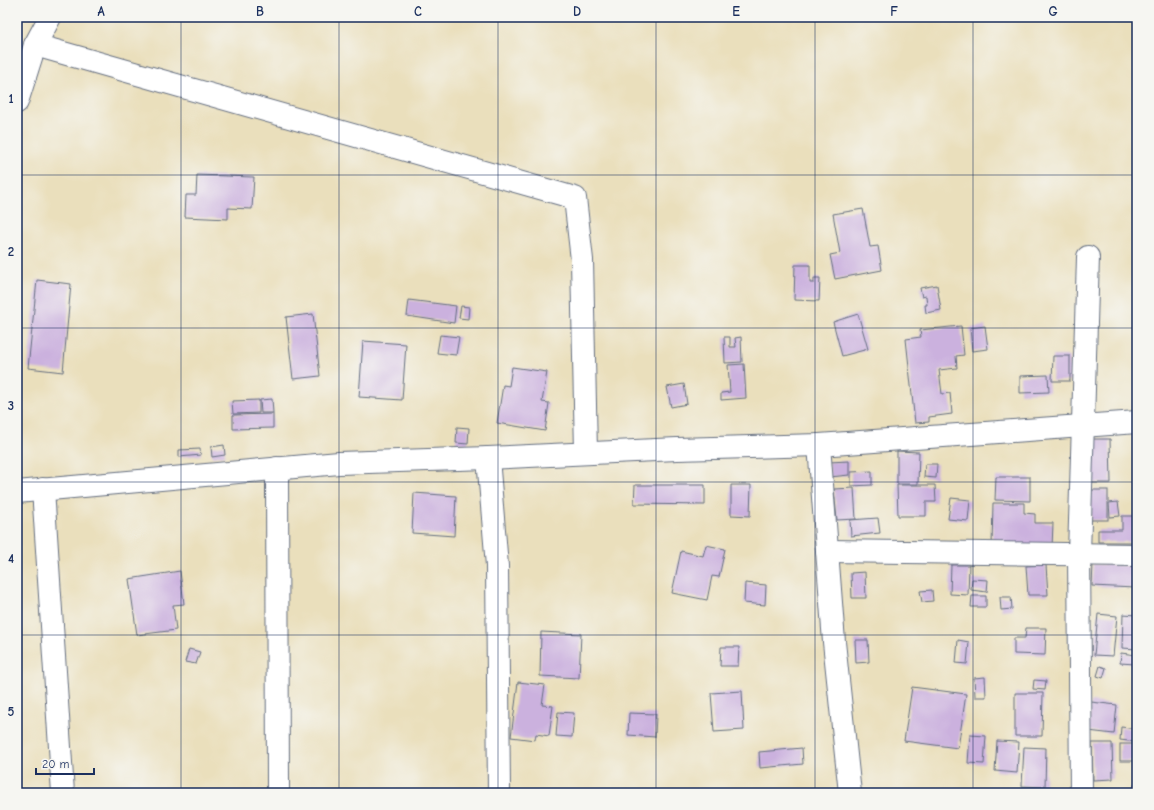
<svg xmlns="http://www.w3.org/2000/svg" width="1154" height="810" viewBox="0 0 1154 810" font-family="'Comic Neue',sans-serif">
<rect width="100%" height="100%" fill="#f6f6f2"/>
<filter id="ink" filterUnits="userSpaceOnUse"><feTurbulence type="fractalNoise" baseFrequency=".025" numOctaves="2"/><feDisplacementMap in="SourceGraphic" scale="8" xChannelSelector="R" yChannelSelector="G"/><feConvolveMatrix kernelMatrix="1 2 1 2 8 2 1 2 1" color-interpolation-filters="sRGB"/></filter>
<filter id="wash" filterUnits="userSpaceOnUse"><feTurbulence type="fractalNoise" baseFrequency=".012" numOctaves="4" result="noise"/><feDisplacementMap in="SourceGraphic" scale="16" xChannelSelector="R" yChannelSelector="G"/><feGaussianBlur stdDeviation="0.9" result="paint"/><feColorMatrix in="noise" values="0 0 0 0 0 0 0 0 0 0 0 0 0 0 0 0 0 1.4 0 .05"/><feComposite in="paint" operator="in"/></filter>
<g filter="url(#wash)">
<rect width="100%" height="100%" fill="#eadfbc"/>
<g id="blocks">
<g fill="#cbb1de">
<path d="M197,175L254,177L252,209L228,208V219L185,217L186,195H196Z"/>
<path d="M863,209L870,247L878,246L882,270L835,279L830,255L840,253L833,214Z"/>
<path d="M795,265H810V283H814V278H820L819,301L794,300Z"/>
<path d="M37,280L71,284L63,372L28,368Z"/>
<path d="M937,285L941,310L926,313L925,305H927L926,296L922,297L920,288Z"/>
<path d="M409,300L456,306L454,323L407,316Z"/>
<path d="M461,306L469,307L468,319L459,318Z"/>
<path d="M313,314L320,376L293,379L286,317Z"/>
<path d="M858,314L868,349L842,356L833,322Z"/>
<path d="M961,326L964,355L956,356L957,368L939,370L942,394L950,393L952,414L929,417V422L915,423L906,339L921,337L920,330Z"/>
<path d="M985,326L988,349L972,351L970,328Z"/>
<path d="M440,335L459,337L456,355L437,353Z"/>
<path d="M724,337H730V347H736L735,338L741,337L742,362L725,363Z"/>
<path d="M363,341L406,344L402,400L359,397Z"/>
<path d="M1053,356H1070V381H1052Z"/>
<path d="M744,364L746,398L721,400V393L730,392L728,365Z"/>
<path d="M512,367L547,372L542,402L549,403L545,431L497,423L503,385L509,386Z"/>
<path d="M1048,375L1049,392L1020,393V376Z"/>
<path d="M684,384L687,404L671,407L667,387Z"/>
<path d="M272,399L273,413H261L260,400Z"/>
<path d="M259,400V413L233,414L232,401Z"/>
<path d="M273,414V428L233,429V415Z"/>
<path d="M457,427L469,428L468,444L456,443Z"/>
<path d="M1090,439H1110L1111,483H1090Z"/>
<path d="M224,445L225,455L212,457L211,447Z"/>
<path d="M200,449L201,455L179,457V450Z"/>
<path d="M897,451L919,452L918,484H897Z"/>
<path d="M849,461V475L830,477L829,462Z"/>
<path d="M925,464H937L936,478L924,477Z"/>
<path d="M872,471V485L851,486V472Z"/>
<path d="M996,477H1030V501L995,500Z"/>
<path d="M635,485H705V505L634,504Z"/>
<path d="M731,485H751L750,516L731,515Z"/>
<path d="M897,485H935L936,502H926V516H898Z"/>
<path d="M854,488L856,519L837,520L834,489Z"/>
<rect x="1091" y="490" width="17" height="30"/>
<path d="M414,493L456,496L454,536L412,533Z"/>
<path d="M951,498L970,500L968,521L948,519Z"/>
<path d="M1118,502L1120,516L1110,517L1109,503Z"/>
<path d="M993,503H1024V513L1035,514V523H1053L1052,547L992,546Z"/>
<path d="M1122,516H1137V542H1098V530H1122Z"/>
<path d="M878,518L880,533L851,536L850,520Z"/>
<path d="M706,545L725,549L719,577L712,576L707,600L672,593L681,551L703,556Z"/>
<path d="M1093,564L1136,566L1135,588L1092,586Z"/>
<path d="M951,565H969L968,595L950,594Z"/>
<path d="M1046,565L1048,595H1028L1026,566Z"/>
<path d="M180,571L184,604L173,605L176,630L137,635L129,579Z"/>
<path d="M865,572L866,598H852L851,573Z"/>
<path d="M972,579L988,580L987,592L971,590Z"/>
<path d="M745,583L766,585L765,605L744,603Z"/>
<path d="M932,590L933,601L922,602L920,591Z"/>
<path d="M972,596H986V607H971Z"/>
<path d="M1000,597H1011L1012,609L1001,610Z"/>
<path d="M1098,614L1117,616L1113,656L1094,655Z"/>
<path d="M1123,614L1137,615V649L1122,648Z"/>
<path d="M1026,628H1046L1045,655L1014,654V638H1025Z"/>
<path d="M541,632L581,634L579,678L540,676Z"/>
<path d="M855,640H868L869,662L856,663Z"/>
<path d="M958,640L969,642L967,664L956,663Z"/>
<path d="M721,647H739L738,666H720Z"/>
<path d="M189,649L200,652L196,664L185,662Z"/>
<path d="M1121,653L1136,655L1135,664L1120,663Z"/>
<path d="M1100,666L1106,668L1103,678L1097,676Z"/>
<path d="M985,677L986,697H975L974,678Z"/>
<path d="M1034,680L1046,681L1045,690L1033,689Z"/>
<path d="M518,682L545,685L542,705L553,706L549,736L536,734L535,740L511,737Z"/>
<path d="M912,687L966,694L958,748L904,741Z"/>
<path d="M742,691L744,730L714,732L711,693Z"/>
<path d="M1015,693H1043L1042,736H1015Z"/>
<path d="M1091,702L1117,705L1114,734L1088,731Z"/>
<path d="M558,712L574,713L572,737L556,736Z"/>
<path d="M629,713L656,714L655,737L628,735Z"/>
<path d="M1121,727L1137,729L1136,742L1120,740Z"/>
<path d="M970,735L986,736L984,764L968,763Z"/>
<path d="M997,741L1019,742L1017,773L995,771Z"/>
<path d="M1092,743H1112L1113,779L1093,780Z"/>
<rect x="1120" y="744" width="17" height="17"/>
<path d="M1024,747L1046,748L1045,787L1022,786Z"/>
<path d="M802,748L803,764L760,768L759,752Z"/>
<rect x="1134" y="785" width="3" height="8"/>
</g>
</g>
</g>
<g filter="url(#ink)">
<use href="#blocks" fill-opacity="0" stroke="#636d7f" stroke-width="1"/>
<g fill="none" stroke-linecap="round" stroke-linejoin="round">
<g stroke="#636d7f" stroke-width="24">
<g id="minor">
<path d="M35,45L575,198L582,260L586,453"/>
<path d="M17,102L35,45L50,17"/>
<path d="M819,445L834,642L850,793"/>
<path d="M488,458L497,566L499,793"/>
<path d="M277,468L278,793"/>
<path d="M43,489L63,793"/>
<path d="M17,492L339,463L488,458L677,449L819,445L1137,422"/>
<path d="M827,551L1137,555"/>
<path d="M1081,793L1079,554L1088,257"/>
</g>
</g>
<use href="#minor" stroke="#fff" stroke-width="22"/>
</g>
</g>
<path fill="none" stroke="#1b2f5e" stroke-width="1" stroke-opacity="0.55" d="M181,17V793M339,17V793M498,17V793M656,17V793M815,17V793M973,17V793M17,175H1137M17,328H1137M17,482H1137M17,635H1137"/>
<rect width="1154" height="810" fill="none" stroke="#f6f6f2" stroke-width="44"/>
<path d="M36 768v6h58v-6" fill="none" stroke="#1b2f5e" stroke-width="2"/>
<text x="42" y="768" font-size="12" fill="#1b2f5e" stroke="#f6f6f2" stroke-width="3" paint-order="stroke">20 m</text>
<rect x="22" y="22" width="1110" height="766" fill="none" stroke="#1b2f5e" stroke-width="1.5"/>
<g font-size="13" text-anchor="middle" font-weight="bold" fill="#1b2f5e">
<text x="101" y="16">A</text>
<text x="260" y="16">B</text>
<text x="418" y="16">C</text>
<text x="577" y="16">D</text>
<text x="736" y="16">E</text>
<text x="894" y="16">F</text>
<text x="1053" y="16">G</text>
<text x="11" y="103">1</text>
<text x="11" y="256">2</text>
<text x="11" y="410">3</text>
<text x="11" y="563">4</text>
<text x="11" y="716">5</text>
</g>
</svg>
